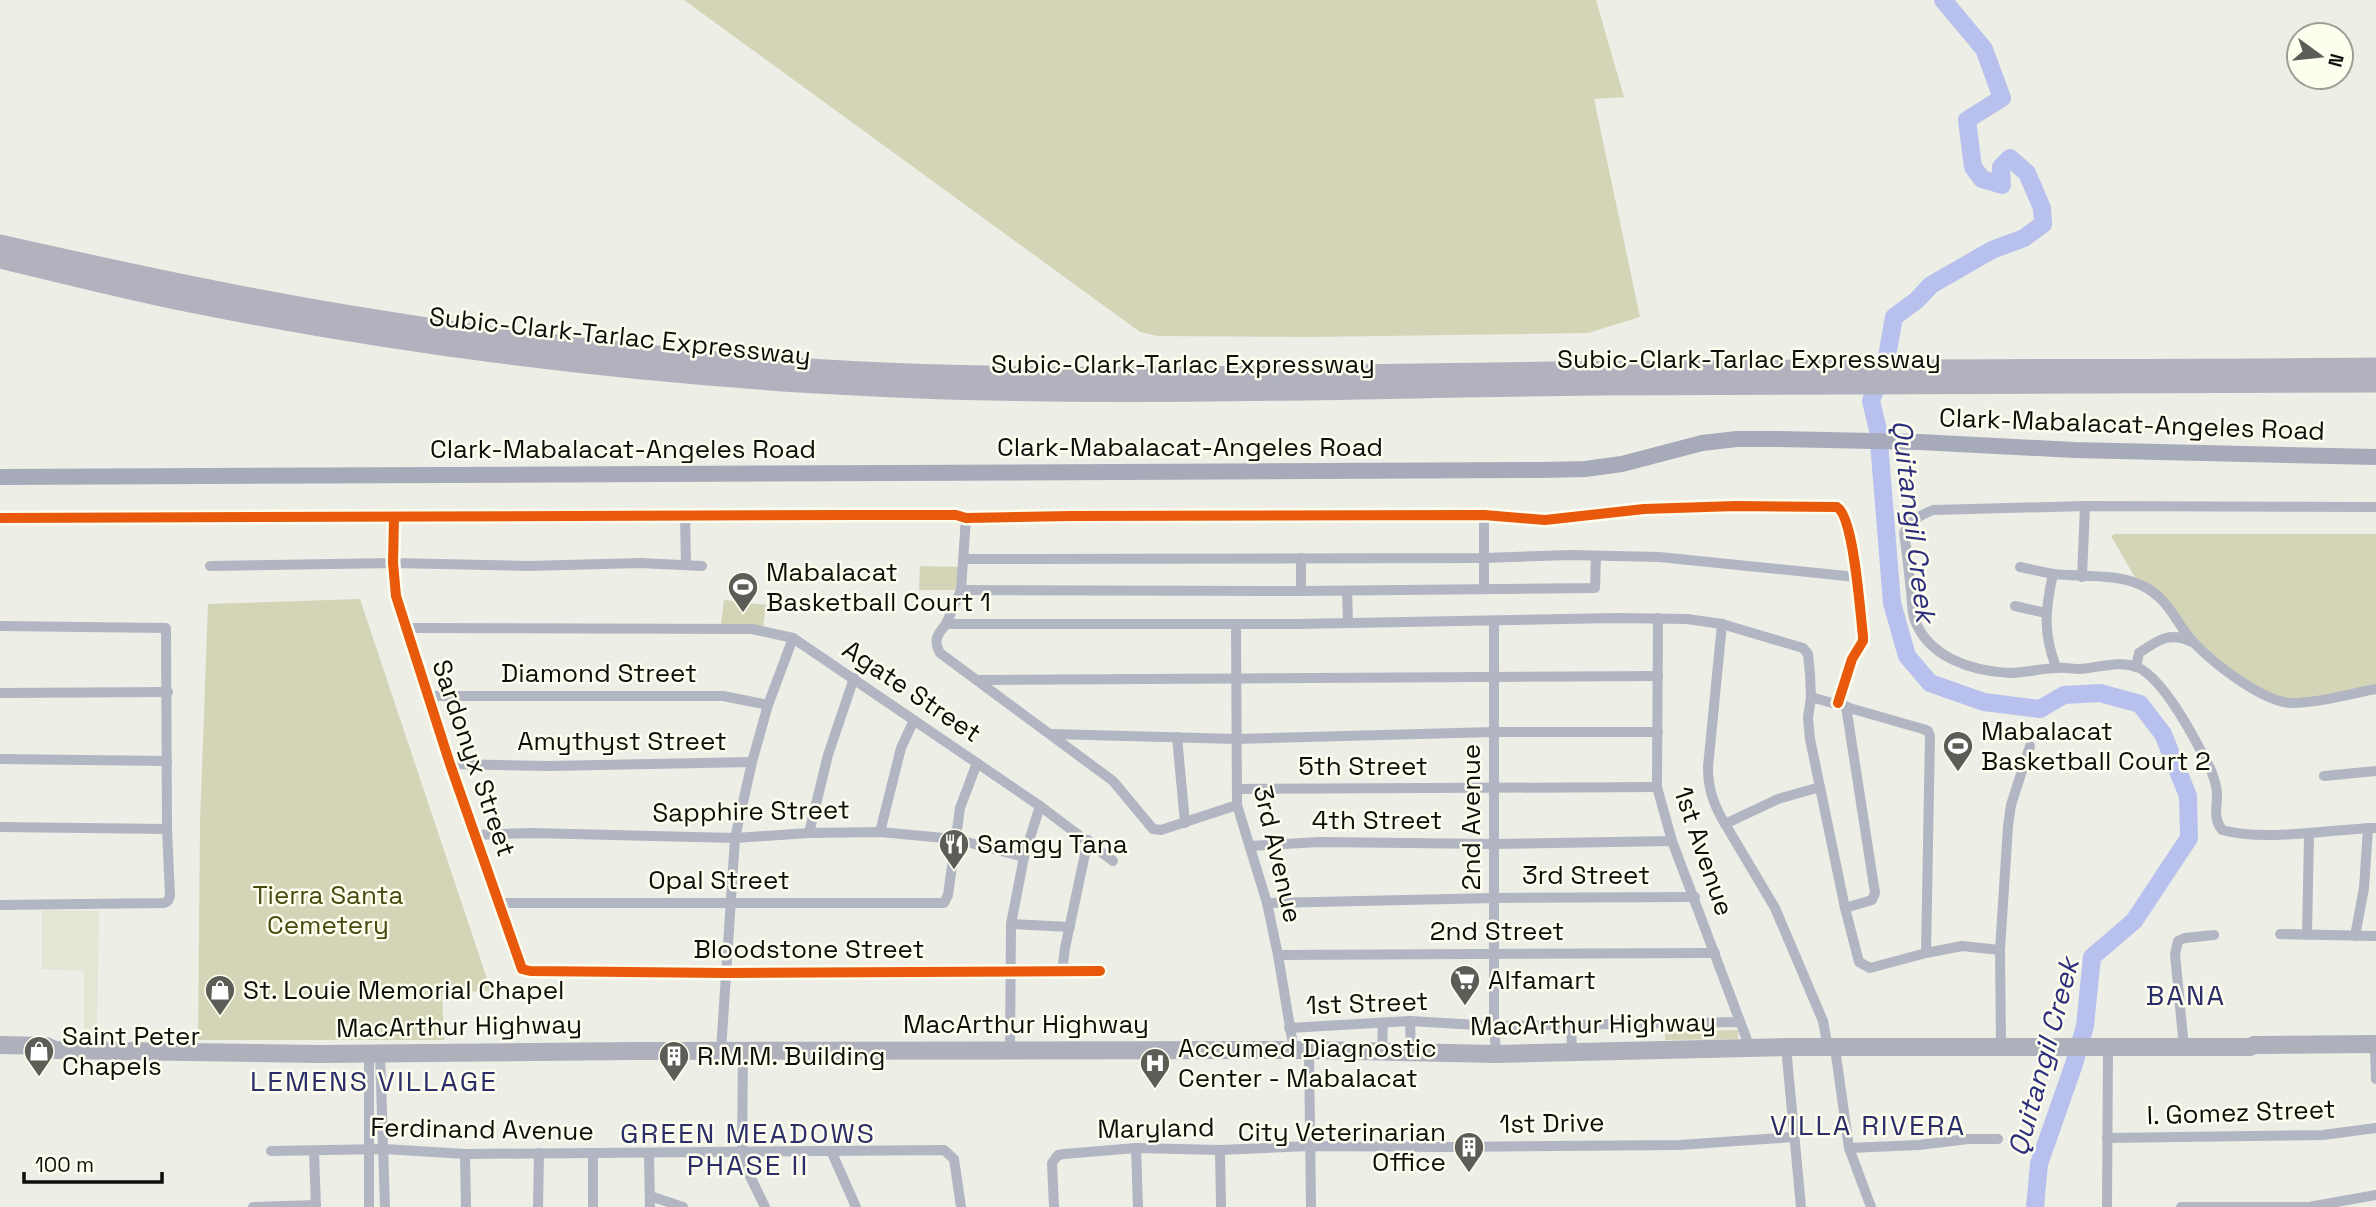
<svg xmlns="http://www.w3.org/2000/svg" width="2376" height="1207" viewBox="0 0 2376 1207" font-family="'Space Grotesk',sans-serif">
<rect width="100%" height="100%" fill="#edeee6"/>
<path fill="#e4e5d5" d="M42,910L99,911L97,1029H84V971L42,969Z"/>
<g fill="#d4d5b7">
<path d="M684,0H1596L1624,97L1594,99L1640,317L1588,333L1308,337L1157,336L1140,332Z"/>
<path d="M2115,534H2376V694L2283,705L2225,676L2183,623L2143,591L2111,536Z"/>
<path d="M920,566L960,567V590H919Z"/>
<path d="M360,599L491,991L442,992L444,1040H198L200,822L208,604Z"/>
<path d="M724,600L766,605L763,629L721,624Z"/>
<path d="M1738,1030V1039L1665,1040V1032Z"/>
</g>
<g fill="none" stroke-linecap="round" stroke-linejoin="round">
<path stroke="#b8c0ed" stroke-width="18" d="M1943,0L1984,49L2002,98L1967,120L1973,167L1982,179L2002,185L2001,167L2010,158L2027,173L2042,208L2043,224L2024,238L1992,250L1931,285L1917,300L1894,317L1887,356L1871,401L1878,430L1892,603L1907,656L1930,683L1984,702L2040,709L2064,695L2100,693L2140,704L2163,734L2188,796L2189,838L2134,921L2092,957L2085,1026L2074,1064L2039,1164L2035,1207"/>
<g stroke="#b2b5c2" stroke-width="10">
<path d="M2085,506L1933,510C1921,515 1909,521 1904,533C1907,553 1909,572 1911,592C1912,600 1912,610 1914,618C1928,658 1972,671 2010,673C2026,673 2042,668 2058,668C2065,667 2072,669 2079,669C2098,668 2119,660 2137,667C2165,679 2197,743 2211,770C2214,778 2217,786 2217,794C2217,808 2213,818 2222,830C2267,842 2330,829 2376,828"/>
<path d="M685,516L686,564"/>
<path d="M0,518L856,515H956L966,518L1071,516L1484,515L1545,520L1644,509L1736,506L1837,507C1854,517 1860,612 1863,636V641L1852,659L1838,703"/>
<path d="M394,518L393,563L396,596L450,764L522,969L530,971L726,973L1100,971"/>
<path d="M1301,558V591"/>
<path d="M964,559L1484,558L1571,555L1659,557L1856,577"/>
<path d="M210,566L393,563L528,566L640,563L702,566"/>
<path d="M2020,567L2053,574"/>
<path d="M2082,577L2085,506L2376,507"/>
<path d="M1484,589V515"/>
<path d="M961,590L1301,591L1595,588L1596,556"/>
<path d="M1347,591L1348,622"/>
<path d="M2015,606L2046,613"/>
<path d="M1658,618L1657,787L1672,841L1750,1048"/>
<path d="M1494,621V1026L1496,1054"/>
<path d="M946,624L961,590L966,518"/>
<path d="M1722,624L1708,767C1708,786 1712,800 1721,817L1775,908L1823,1021L1828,1048"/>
<path d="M1236,625L1237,805L1267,903L1278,955L1294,1051"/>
<path d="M0,626L166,628L167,829L170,896L168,901L164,903L0,905"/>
<path d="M407,628L752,629L793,638L1040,806L1113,861"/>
<path d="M2056,667C2043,633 2045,610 2053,574C2081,577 2117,573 2143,586C2166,597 2174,618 2189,637C2207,659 2262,702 2291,703C2319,703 2349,694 2376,689"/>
<path d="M2136,667L2139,653C2158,640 2170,631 2192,642"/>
<path d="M979,680L1658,676"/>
<path d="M0,693L168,692"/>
<path d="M429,696H723L768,705"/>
<path d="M1811,697L1923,729L1928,731L1930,736L1926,953"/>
<path d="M1052,734L1236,739L1494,732H1658"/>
<path d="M1177,737L1185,823"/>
<path d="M0,759L167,761"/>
<path d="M450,764L549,766L752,762"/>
<path d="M2324,776L2376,771"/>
<path d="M1237,789L1657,787"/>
<path d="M1237,805L1161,830L1153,829L1113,781L940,653C933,640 937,635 946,624H1297L1616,618L1687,619L1722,624L1803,648L1808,654L1810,674L1811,697L1808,718L1810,739L1845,908L1859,962L1870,968L1926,953L1962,946L2000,950"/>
<path d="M1725,824L1778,799L1820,787"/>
<path d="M0,827L167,829"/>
<path d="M880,832L901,748L914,720"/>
<path d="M809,833L828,755L854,678"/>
<path d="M476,835L531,833L735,838L809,833L880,832L955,839L1024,857"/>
<path d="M1250,846L1320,842L1494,844L1672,841"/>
<path d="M499,903H944L948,895L960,808L977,763"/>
<path d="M1267,903L1495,898L1695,897"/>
<path d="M1845,908L1872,900L1875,893L1846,706"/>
<path d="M1011,924L1070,927"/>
<path d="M2280,934L2376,936"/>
<path d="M2307,935L2309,834"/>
<path d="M2355,936L2364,888L2368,828"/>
<path d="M1278,955L1715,953"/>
<path d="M1062,972L1065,948L1088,840"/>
<path d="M1410,1021L1411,1052"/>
<path d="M1571,1026L1572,1052"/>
<path d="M1289,1028L1410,1021L1494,1026L1740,1022"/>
<path d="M2001,1046L2000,950L2008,826L2011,805L2030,746"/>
<path d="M1786,1047L1801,1207"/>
<path d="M1835,1048L1849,1148L1871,1207"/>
<path d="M2184,1048L2175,954L2178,941L2185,938L2214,935"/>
<path d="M743,1050L742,1153L747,1170L765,1207"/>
<path d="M1010,1050L1011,924L1024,857L1040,806"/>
<path d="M1309,1050L1311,1207"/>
<path d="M721,1051L735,838L752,762L768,705L793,638"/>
<path d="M1382,1051L1383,1024"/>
<path d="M2375,1051L2376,1079"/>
<path d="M380,1053L385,1207"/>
<path d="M2107,1138L2323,1135L2376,1128"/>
<path d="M1136,1148L1138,1207"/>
<path d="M1849,1148L1919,1145L1968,1139H1998"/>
<path d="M1220,1150L1221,1207"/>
<path d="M271,1151L384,1149L465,1154L944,1150L954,1159L961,1207"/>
<path d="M314,1152L316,1207"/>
<path d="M593,1153V1207"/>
<path d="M649,1153L650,1207"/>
<path d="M832,1153L856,1207"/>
<path d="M465,1154L466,1207"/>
<path d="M650,1196L683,1207"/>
<path d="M253,1207L316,1205"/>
<path d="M369,1207V1053"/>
<path d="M538,1207L539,1153"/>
<path d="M1054,1207L1052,1163L1058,1155L1064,1154L1136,1148L1220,1150L1309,1146L1444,1147L1679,1145L1794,1137"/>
<path d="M2107,1207L2108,1047"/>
<path d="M2181,1207H2305"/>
<path d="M2309,1207L2376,1195"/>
</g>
<path stroke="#a7aab9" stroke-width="16" d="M0,477L1542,470L1585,469L1622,464L1702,443L1737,439H1777L1920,442L2074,450L2376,457"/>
<path stroke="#aeb0bc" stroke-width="18" d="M0,1045L46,1046L55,1050L320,1054L635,1051L1309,1050L1496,1054L1786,1047H2250L2254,1045L2376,1044"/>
<g stroke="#b1b2bd" stroke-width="19">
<path d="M0,244C129,273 258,301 388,321C487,337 586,348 686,358C952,385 1221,375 1489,372C1784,367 2080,370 2376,367"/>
<path d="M0,259C58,273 117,288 175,300C386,343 602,371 817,384C1076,400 1337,389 1596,386C1856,383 2116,386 2376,383"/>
</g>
<g stroke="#fefeef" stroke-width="15">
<g id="cycleway">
<path d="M0,518L856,515H956L966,518L1071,516L1484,515L1545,520L1644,509L1736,506L1837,507C1854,517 1860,612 1863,636V641L1852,659L1838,703"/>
<path d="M394,518L393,563L396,596L450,764L522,969L530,971L726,973L1100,971"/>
</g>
</g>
<use href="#cycleway" stroke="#e8590c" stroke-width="10"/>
</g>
<defs>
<g id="stadium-pin" transform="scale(1.575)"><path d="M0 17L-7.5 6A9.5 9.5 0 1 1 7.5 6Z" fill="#5c5d57" stroke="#fefeef"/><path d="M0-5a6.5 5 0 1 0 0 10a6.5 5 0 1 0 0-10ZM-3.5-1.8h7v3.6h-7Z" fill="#fff"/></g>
<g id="restaurant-pin" transform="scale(1.575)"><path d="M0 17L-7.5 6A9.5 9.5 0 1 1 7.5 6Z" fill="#5c5d57" stroke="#fefeef"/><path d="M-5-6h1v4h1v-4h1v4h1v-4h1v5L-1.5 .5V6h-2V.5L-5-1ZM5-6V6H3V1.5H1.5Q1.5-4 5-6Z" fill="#fff"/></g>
<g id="supermarket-pin" transform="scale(1.575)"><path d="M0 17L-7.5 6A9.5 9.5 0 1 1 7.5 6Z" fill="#5c5d57" stroke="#fefeef"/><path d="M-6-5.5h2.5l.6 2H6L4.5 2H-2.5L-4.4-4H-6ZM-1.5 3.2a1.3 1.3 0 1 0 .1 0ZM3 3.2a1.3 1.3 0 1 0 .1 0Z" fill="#fff"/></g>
<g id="shop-pin" transform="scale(1.575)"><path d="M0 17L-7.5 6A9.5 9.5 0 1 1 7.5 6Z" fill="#5c5d57" stroke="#fefeef"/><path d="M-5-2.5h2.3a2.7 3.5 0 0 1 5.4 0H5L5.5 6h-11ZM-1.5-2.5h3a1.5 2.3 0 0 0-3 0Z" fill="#fff"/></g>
<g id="building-pin" transform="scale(1.575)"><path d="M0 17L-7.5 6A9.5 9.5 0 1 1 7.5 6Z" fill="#5c5d57" stroke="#fefeef"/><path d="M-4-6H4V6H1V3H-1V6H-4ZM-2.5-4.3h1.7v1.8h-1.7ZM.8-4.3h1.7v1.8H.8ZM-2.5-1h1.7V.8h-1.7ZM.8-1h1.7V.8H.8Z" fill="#fff"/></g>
<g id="hospital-pin" transform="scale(1.575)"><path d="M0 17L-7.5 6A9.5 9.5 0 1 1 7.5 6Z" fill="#5c5d57" stroke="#fefeef"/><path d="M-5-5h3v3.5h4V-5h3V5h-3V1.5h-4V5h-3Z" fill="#fff"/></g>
</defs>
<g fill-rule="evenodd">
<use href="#stadium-pin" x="743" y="587"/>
<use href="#stadium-pin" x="1958" y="746"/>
<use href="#restaurant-pin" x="954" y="844"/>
<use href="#supermarket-pin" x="1465" y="980"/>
<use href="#shop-pin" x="220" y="990"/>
<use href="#shop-pin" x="39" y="1051"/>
<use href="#building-pin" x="674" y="1056"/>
<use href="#hospital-pin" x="1155" y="1063"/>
<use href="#building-pin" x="1469" y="1147"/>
</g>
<g text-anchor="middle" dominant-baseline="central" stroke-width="5" stroke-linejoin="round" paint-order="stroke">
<g font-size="26" fill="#0e0f0a" stroke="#fefeef">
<text transform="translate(620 336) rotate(6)">Subic-Clark-Tarlac Expressway</text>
<text x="1749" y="359">Subic-Clark-Tarlac Expressway</text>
<text x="1183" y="364">Subic-Clark-Tarlac Expressway</text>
<text transform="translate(2132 424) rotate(2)">Clark-Mabalacat-Angeles Road</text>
<text x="1190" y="447">Clark-Mabalacat-Angeles Road</text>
<text x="623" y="449">Clark-Mabalacat-Angeles Road</text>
<text x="599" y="673">Diamond Street</text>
<text transform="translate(912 691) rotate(34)">Agate Street</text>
<text x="622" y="741">Amythyst Street</text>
<text transform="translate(474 758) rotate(71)">Sardonyx Street</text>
<text x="1363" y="766">5th Street</text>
<text transform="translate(751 811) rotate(-1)">Sapphire Street</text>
<text transform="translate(1471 817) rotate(-90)">2nd Avenue</text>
<text x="1377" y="820">4th Street</text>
<text transform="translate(1704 851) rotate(71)">1st Avenue</text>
<text transform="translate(1278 854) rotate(77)">3rd Avenue</text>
<text x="1586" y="875">3rd Street</text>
<text x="719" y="880">Opal Street</text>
<text x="1497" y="931">2nd Street</text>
<text x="809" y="949">Bloodstone Street</text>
<text transform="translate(1367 1003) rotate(-2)">1st Street</text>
<text x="1026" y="1024">MacArthur Highway</text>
<text transform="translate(1593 1024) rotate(-1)">MacArthur Highway</text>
<text transform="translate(459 1026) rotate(-1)">MacArthur Highway</text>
<text transform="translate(2241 1112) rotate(-2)">I. Gomez Street</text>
<text transform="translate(1552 1123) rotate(-1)">1st Drive</text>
<text transform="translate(1156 1128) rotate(-1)">Maryland</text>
<text transform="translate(482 1129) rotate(1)">Ferdinand Avenue</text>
</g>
<g font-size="26" fill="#0e0f0a" stroke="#fefeef" text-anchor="start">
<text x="766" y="572">Mabalacat<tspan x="766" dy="30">Basketball Court 1</tspan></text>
<text x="1981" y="731">Mabalacat<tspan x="1981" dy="30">Basketball Court 2</tspan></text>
<text x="977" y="844">Samgy Tana</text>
<text x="1488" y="980">Alfamart</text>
<text x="243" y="990">St. Louie Memorial Chapel</text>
<text x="62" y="1036">Saint Peter<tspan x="62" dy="30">Chapels</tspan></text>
<text x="1178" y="1048">Accumed Diagnostic<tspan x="1178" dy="30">Center - Mabalacat</tspan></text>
<text x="697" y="1056">R.M.M. Building</text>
<text x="1446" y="1132" text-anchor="end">City Veterinarian<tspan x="1446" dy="30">Office</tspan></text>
</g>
<g font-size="26" fill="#49480e" stroke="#fefeef">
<text x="328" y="895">Tierra Santa<tspan x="328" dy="30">Cemetery</tspan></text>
</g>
<g font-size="28" font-style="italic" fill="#2e2f7c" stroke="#fefeef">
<text transform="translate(1914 521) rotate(83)">Quitangil Creek</text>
<text transform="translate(2043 1057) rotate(-75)">Quitangil Creek</text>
</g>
<g font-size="28" letter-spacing="2" fill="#2b2e68" stroke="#fefeef">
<text x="2186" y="995">BANA</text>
<text x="374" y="1081">LEMENS VILLAGE</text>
<text x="1868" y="1125">VILLA RIVERA</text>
<text x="748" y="1133">GREEN MEADOWS<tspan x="748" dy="32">PHASE II</tspan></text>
</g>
</g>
<g transform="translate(2320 56) rotate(105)"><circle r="33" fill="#fefeef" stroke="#9e9e93" stroke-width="2"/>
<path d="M0-5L12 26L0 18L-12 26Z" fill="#5c5d57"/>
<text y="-10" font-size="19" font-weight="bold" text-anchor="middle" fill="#0e0f0a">N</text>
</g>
<path d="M24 1172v10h138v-10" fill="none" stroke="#0e0f0a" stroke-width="3.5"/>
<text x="35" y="1172" font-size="21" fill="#0e0f0a" stroke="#fefeef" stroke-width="5" paint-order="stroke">100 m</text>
</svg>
